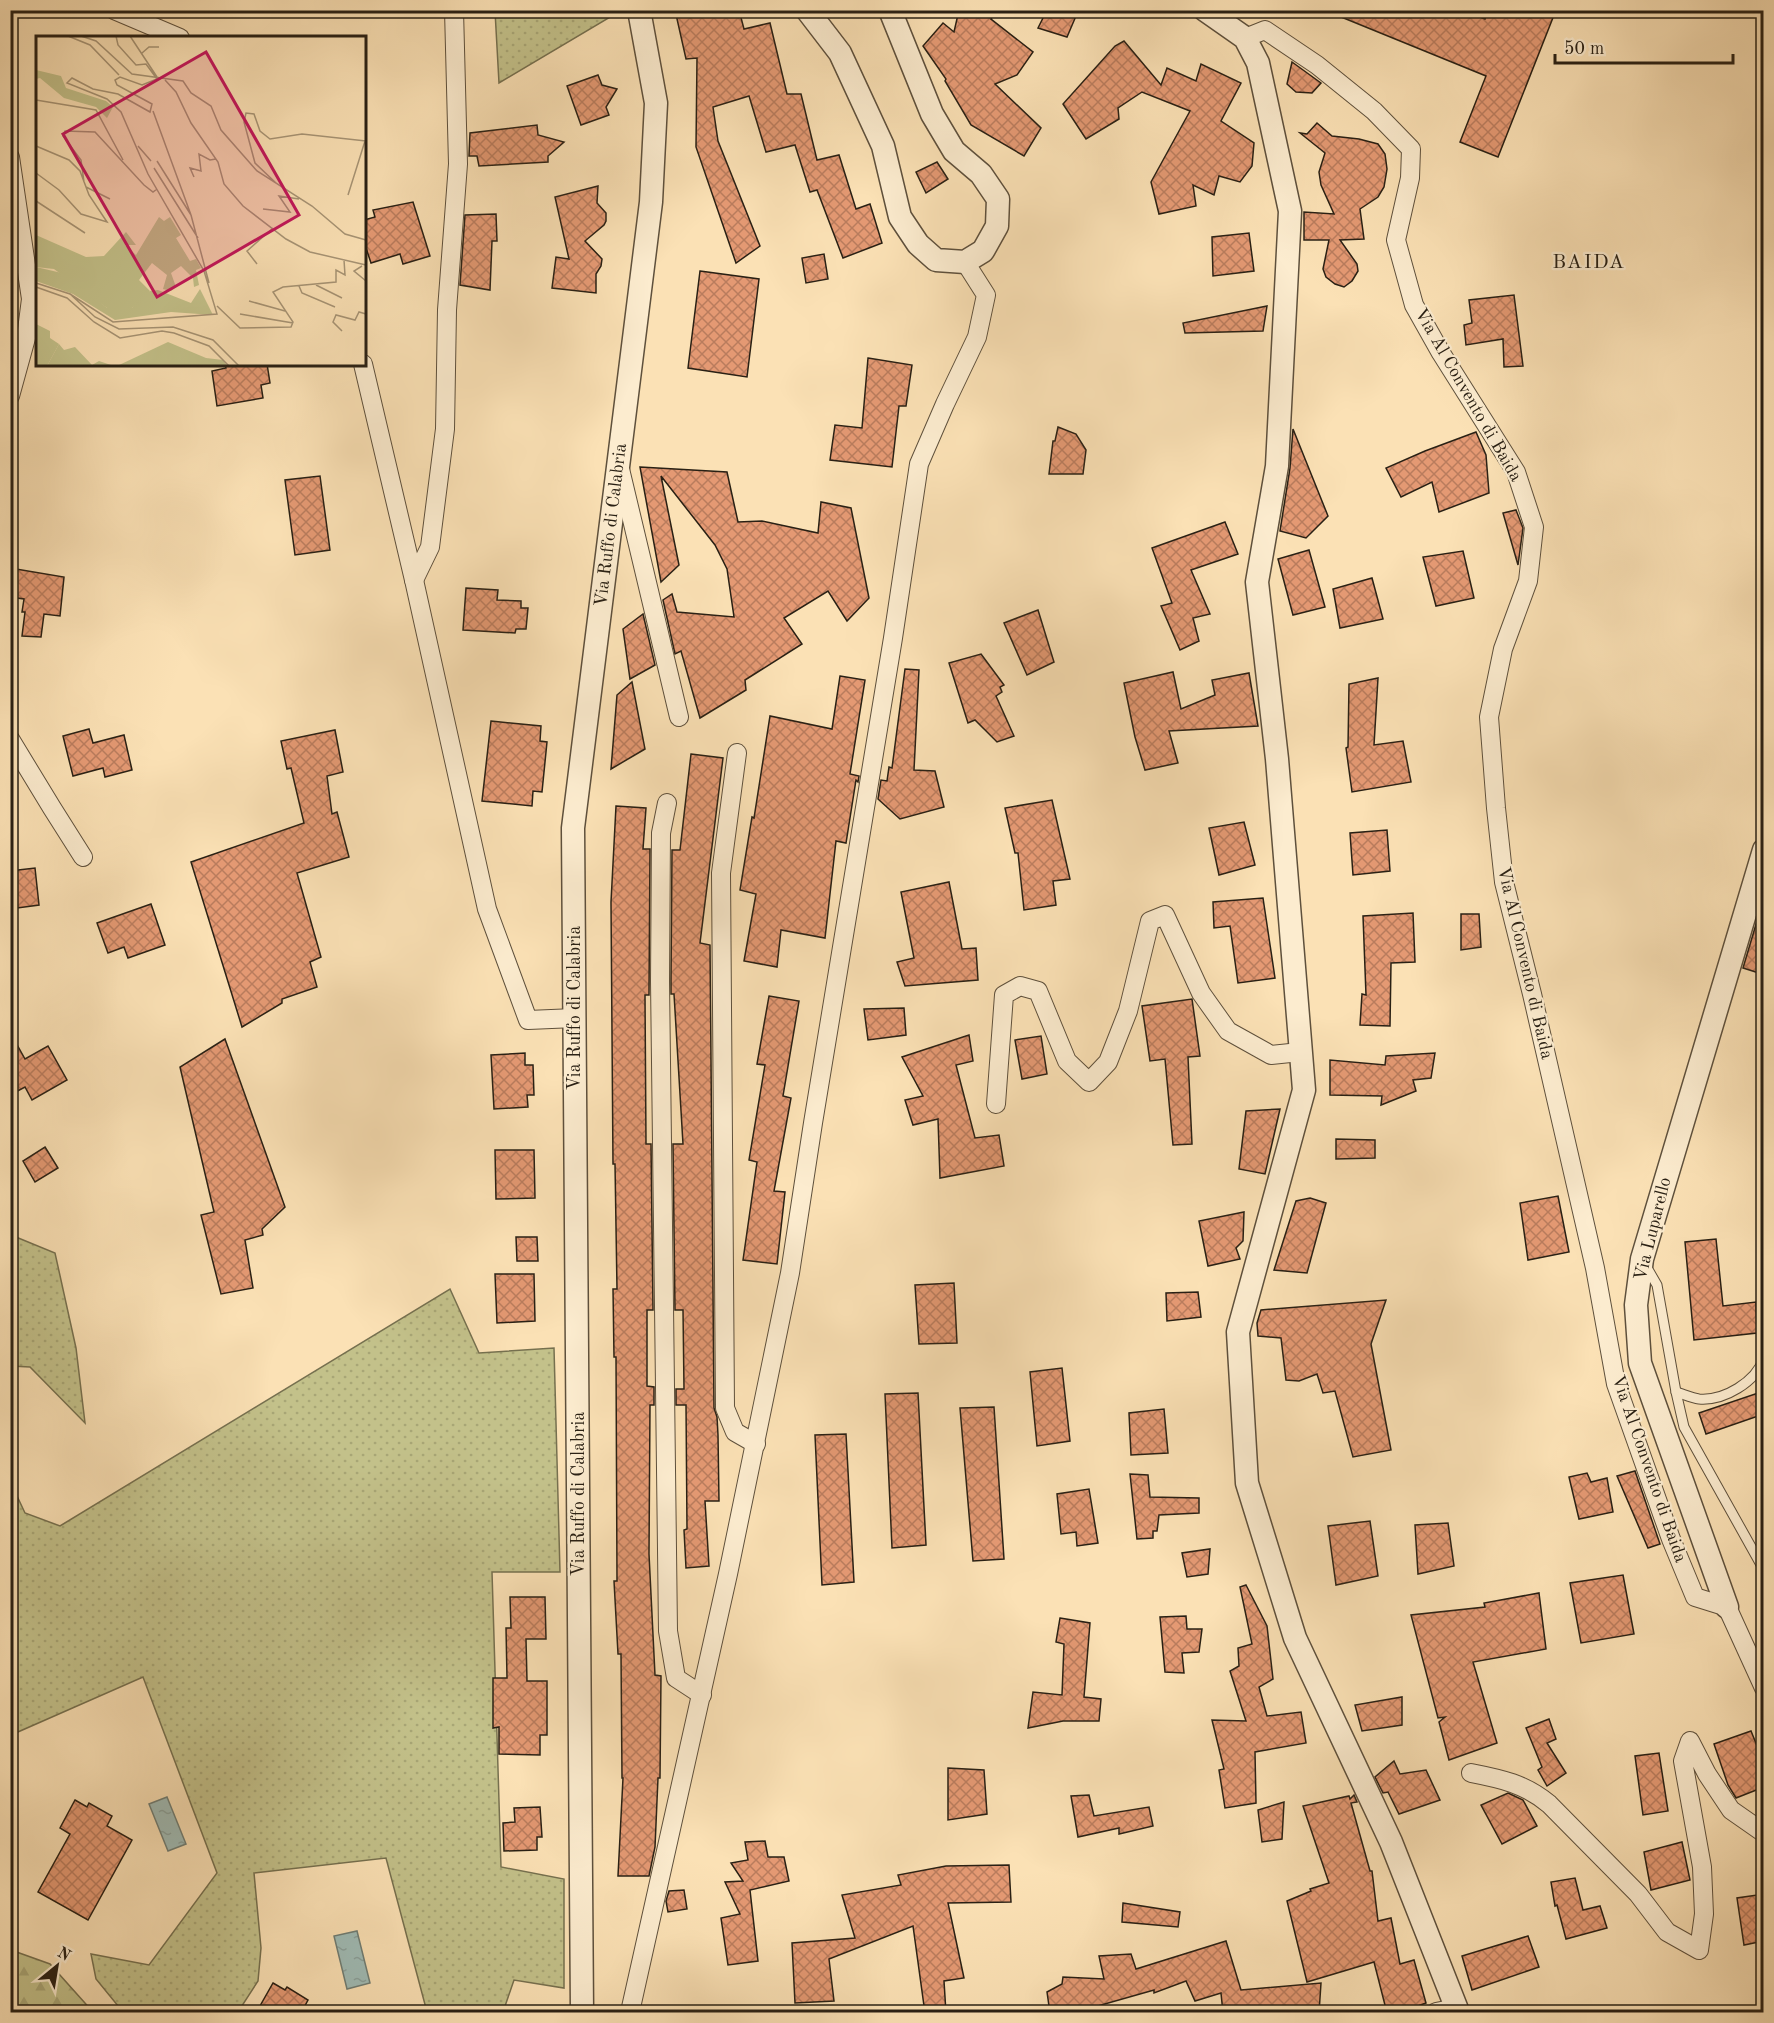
<svg xmlns="http://www.w3.org/2000/svg" width="1774" height="2023" viewBox="0 0 1774 2023" font-family="'Old Standard TT',serif">
<defs>
<pattern id="grass-dots" width="8" height="8" patternUnits="userSpaceOnUse" patternTransform="scale(1.5)"><rect width="8" height="8" fill="#c3c18a"/><path d="M2 2h.1M6 6h.1" fill="none" stroke="#a8a676" stroke-width="1.8" stroke-linecap="round"/></pattern>
<pattern id="forest-firs" width="22" height="20" patternUnits="userSpaceOnUse" patternTransform="scale(1.5)"><rect width="22" height="20" fill="#c3c18a"/><path d="M5 1l3.5 6h-7zM16 11l3.5 6h-7z" fill="#a8a676"/></pattern>
<pattern id="water-ripples" width="26" height="14" patternUnits="userSpaceOnUse" patternTransform="scale(1.5)"><rect width="26" height="14" fill="#a0bcb6"/><path d="M2 4q2-2 4 0t4 0M15 11q2-2 4 0t4 0" fill="none" stroke="#8aa19c"/></pattern>
<pattern id="building-cross-hatch" width="8" height="8" patternUnits="userSpaceOnUse" patternTransform="scale(1.5)"><rect width="8" height="8" fill="#e49973"/><path d="M0 0l8 8M0 8l8-8" fill="none" stroke="#b97c5d"/></pattern>
</defs>
<rect width="100%" height="100%" fill="#fbe1b5"/>
<filter id="stains"><feTurbulence type="fractalNoise" baseFrequency=".00333" numOctaves="4"/><feColorMatrix values="0 0 0 0 .2 0 0 0 0 .09 0 0 0 0 .02 0 0 0 .5 -.17"/></filter>
<radialGradient id="worn" r=".72"><stop offset=".6" stop-color="#630" stop-opacity="0"/><stop offset="1" stop-color="#630" stop-opacity=".3"/></radialGradient>
<g fill="url(#grass-dots)" stroke="#76704f" stroke-width="1.5">
<path d="M616,11L617,13L499,83L495,11Z"/>
<path d="M11,1235L55,1253L76,1348L85,1423L30,1367L11,1366Z"/>
<path d="M450,1289L479,1353L554,1348L560,1572H492L501,1867L564,1879V1988L514,1980L503,2012H427L386,1858L254,1873L261,1948L258,1981L238,2012H123L96,1979L91,1954L149,1965L217,1873L143,1677L11,1735L10,1481L25,1513L60,1526Z"/>
</g>
<path fill="url(#forest-firs)" stroke="#76704f" stroke-width="1.5" d="M11,1950L50,1964L93,2012H11Z"/>
<g fill="url(#water-ripples)" stroke="#707e75" stroke-width="1.5">
<path d="M167,1797L186,1844L168,1851L149,1804Z"/>
<path d="M357,1931L370,1983L347,1989L334,1936Z"/>
</g>
<g fill="url(#building-cross-hatch)" stroke="#292014" stroke-width="1.5">
<path d="M675,10H739L744,29L770,23L787,94H801L817,160L839,155L856,209L870,204L882,243L843,258L817,190L810,192L795,145L766,152L749,96L713,107L718,141L760,246L736,263L696,147L697,58L686,59Z"/>
<path d="M959,10H997L991,19L1033,52L1017,75L995,84L1041,128L1024,156L971,125L945,81L946,79L923,46L943,23L954,32Z"/>
<path d="M1047,10H1061L1076,16L1067,37L1038,28Z"/>
<path d="M1324,10H1463L1485,19L1489,10H1556L1498,157L1460,142L1486,76Z"/>
<path d="M1124,41L1161,85L1167,68L1196,81L1201,64L1241,83L1221,121L1254,143L1252,166L1240,182L1219,176L1214,195L1193,185L1196,206L1159,214L1151,182L1190,111L1142,92L1118,108L1119,119L1086,139L1063,104L1115,46Z"/>
<path d="M1292,62L1321,83L1312,93L1296,92L1287,84Z"/>
<path d="M598,75L602,85L617,89L606,107L609,115L581,125L567,86Z"/>
<path d="M1317,123L1332,136L1359,139L1378,144L1385,154L1387,169L1384,187L1378,197L1360,209L1364,239L1340,240L1357,264L1358,271L1352,281L1344,287L1335,284L1326,277L1323,269L1329,240H1304V212L1334,214L1321,185L1319,172L1325,153L1300,133L1307,134Z"/>
<path d="M537,125L538,135L564,142L548,156V162L479,166L477,156H469L470,133Z"/>
<path d="M937,162L948,179L926,193L916,172Z"/>
<path d="M598,186L597,203L606,213V221L604,225L585,241L602,259L601,266L596,274V293L552,288L556,257L569,259L555,197Z"/>
<path d="M413,202L430,256L403,264L400,254L371,263L364,242V220L375,217L373,210Z"/>
<path d="M496,214L497,241H492L490,290L460,285L465,215Z"/>
<path d="M1249,233L1254,271L1213,276L1212,237Z"/>
<path d="M824,254L828,279L806,283L802,258Z"/>
<path d="M700,271L759,279L747,377L688,368Z"/>
<path d="M1514,295L1523,366L1504,367L1503,339L1466,345L1464,325L1472,323L1469,300Z"/>
<path d="M1267,306L1263,331L1185,333L1183,323Z"/>
<path d="M868,358L912,365L906,406H899L892,467L830,460L835,425L862,428Z"/>
<path d="M225,364H267L270,383L261,385L263,398L217,406L212,371L226,368Z"/>
<path d="M1058,427L1076,434L1086,450L1083,474H1049L1053,441H1055Z"/>
<path d="M1293,429L1328,516L1306,538L1280,531L1290,468Z"/>
<path d="M1476,432L1486,455L1489,493L1439,512L1432,482L1401,497L1386,468L1425,451Z"/>
<path d="M640,467L727,472L738,522L762,521L818,533L821,502L851,508L869,598L847,621L828,591L784,618L802,644L745,680L746,690L700,718L681,651L675,654L663,600L672,594L677,612L734,617L727,569L715,545L661,476L679,565L661,582Z"/>
<path d="M320,476L330,550L295,555L285,480Z"/>
<path d="M1516,510L1523,528L1518,565L1503,513Z"/>
<path d="M1225,522L1238,554L1191,570L1210,614L1193,618L1199,641L1180,650L1161,606L1172,603L1152,548Z"/>
<path d="M1309,550L1325,607L1293,615L1278,559Z"/>
<path d="M1463,551L1474,598L1436,606L1423,557Z"/>
<path d="M10,568L64,577L60,616L44,614L41,637L22,636L25,612H22L24,599L10,597Z"/>
<path d="M1372,578L1383,619L1340,628L1333,589Z"/>
<path d="M466,588L498,590L497,600L521,601V608H528L526,629H516L515,633L463,630Z"/>
<path d="M1038,610L1054,662L1027,675L1004,623Z"/>
<path d="M643,614L655,665L630,679L623,629Z"/>
<path d="M981,654L1004,685L1000,687L1002,692L996,696L1014,736L997,742L975,720L968,723L949,663Z"/>
<path d="M905,669L919,670L914,770L935,771L944,807L900,819L878,799L881,780L887,781L889,767L892,768Z"/>
<path d="M1173,672L1181,709L1215,695L1212,680L1249,673L1258,726L1169,731L1178,763L1145,770L1135,737L1124,683Z"/>
<path d="M840,676L865,680L850,774L859,776L858,782L856,780L846,843L836,841L825,938L781,930L777,967L744,961L756,894L740,890L752,817L754,818L770,716L832,729Z"/>
<path d="M1378,678L1374,745L1403,741L1411,782L1352,792L1346,748L1348,747L1349,684Z"/>
<path d="M632,682L645,749L611,769L617,695Z"/>
<path d="M491,721L541,726L540,741L547,742L542,792L533,791L532,806L482,801Z"/>
<path d="M89,729L93,743L124,735L132,770L105,777L103,768L73,776L63,736Z"/>
<path d="M335,730L343,772L327,776L332,814L337,812L349,857L297,873L321,957L310,962L317,987L282,999V1003L242,1027L191,862L304,823L291,768L287,769L281,741Z"/>
<path d="M691,754L723,758L700,943L710,945L714,1408L717,1417L718,1435L719,1501H705L709,1566L686,1568L684,1530L687,1529L686,1405H676V1389H684L683,1310H675L673,1144H683L674,994H671V981L672,850H680Z"/>
<path d="M1052,800L1070,879L1053,881L1056,905L1024,910L1018,853H1015L1005,808Z"/>
<path d="M616,806L646,808L643,849H650L649,995H645L646,1144H651L653,1310H647V1386L654,1387V1405H650L649,1554L655,1675L661,1676L660,1778H658L655,1847L649,1876H618L623,1778H622L621,1654H618L614,1581H617L616,1357H614L613,1289H617L615,1164H613L611,902Z"/>
<path d="M1244,822L1255,865L1219,875L1209,828Z"/>
<path d="M1387,830L1390,871L1353,875L1350,833Z"/>
<path d="M35,868L39,905L10,909V871Z"/>
<path d="M949,882L962,949L976,948L978,980L905,986L897,962L914,958L901,892Z"/>
<path d="M1263,898L1275,978L1238,983L1230,926L1214,928L1213,902Z"/>
<path d="M151,904L165,945L128,958L124,947L108,953L97,923Z"/>
<path d="M1760,911L1764,912V961L1759,973L1743,968Z"/>
<path d="M1413,913L1415,962L1391,963L1390,1026L1360,1025L1362,994L1366,995L1363,916Z"/>
<path d="M1461,914H1479L1481,947L1461,950Z"/>
<path d="M769,996L799,1001L783,1096L791,1098L774,1191L785,1192L777,1264L743,1260L757,1162L749,1160L765,1065L757,1064Z"/>
<path d="M1192,999L1200,1056L1188,1057L1192,1144L1173,1145L1165,1059L1150,1061L1142,1006Z"/>
<path d="M904,1008L906,1035L868,1040L864,1009Z"/>
<path d="M10,1032L25,1059L48,1046L67,1080L32,1100L25,1087L10,1095Z"/>
<path d="M969,1035L973,1061L956,1065L975,1138L999,1135L1004,1166L940,1178L938,1119L913,1125L905,1100L923,1096L902,1057Z"/>
<path d="M1041,1036L1047,1074L1022,1079L1015,1040Z"/>
<path d="M225,1039L285,1207L262,1229L263,1235L245,1240L253,1288L221,1294L201,1215L214,1212L180,1067Z"/>
<path d="M525,1053V1065H533L534,1095H527L528,1107L494,1109L491,1055Z"/>
<path d="M1435,1053L1431,1078L1413,1080L1416,1091L1381,1105L1382,1096L1330,1095V1060L1385,1065L1386,1056Z"/>
<path d="M1280,1109L1265,1174L1239,1169L1246,1111Z"/>
<path d="M1336,1139L1375,1140V1158L1336,1159Z"/>
<path d="M45,1147L58,1168L35,1182L23,1161Z"/>
<path d="M495,1150H534L535,1198L496,1199Z"/>
<path d="M1558,1196L1569,1252L1528,1260L1520,1203Z"/>
<path d="M1310,1198L1326,1203L1307,1273L1274,1270L1296,1201Z"/>
<path d="M1244,1212L1243,1241L1236,1248L1240,1259L1208,1266L1199,1221Z"/>
<path d="M516,1237H537L538,1261H517Z"/>
<path d="M1716,1239L1723,1306L1756,1302L1757,1333L1694,1340L1685,1242Z"/>
<path d="M495,1274H534L535,1321L497,1323Z"/>
<path d="M954,1283L957,1343L919,1344L915,1285Z"/>
<path d="M1198,1292L1201,1317L1167,1321L1166,1293Z"/>
<path d="M1386,1300L1371,1344L1391,1450L1353,1457L1335,1391L1323,1393L1317,1374L1299,1381L1286,1380L1281,1338L1258,1336L1257,1323L1261,1310Z"/>
<path d="M1062,1368L1070,1441L1037,1446L1030,1372Z"/>
<path d="M1764,1391V1414L1706,1434L1699,1413Z"/>
<path d="M918,1393L926,1545L892,1548L885,1394Z"/>
<path d="M994,1407L1004,1559L973,1561L960,1408Z"/>
<path d="M1164,1409L1168,1453L1131,1455L1129,1413Z"/>
<path d="M846,1434L854,1582L822,1585L815,1435Z"/>
<path d="M1635,1471L1660,1544L1648,1548L1617,1476Z"/>
<path d="M1587,1473L1591,1482L1607,1478L1613,1512L1579,1519L1569,1477Z"/>
<path d="M1130,1474L1148,1475L1150,1497L1199,1498V1513L1159,1515L1157,1531H1153V1538L1137,1539Z"/>
<path d="M1089,1489L1098,1543L1077,1546L1076,1532L1061,1534L1057,1494Z"/>
<path d="M1370,1521L1378,1576L1336,1585L1328,1526Z"/>
<path d="M1448,1523L1454,1566L1418,1574L1415,1525Z"/>
<path d="M1210,1549L1208,1574L1187,1577L1182,1553Z"/>
<path d="M1623,1575L1634,1634L1581,1643L1570,1583Z"/>
<path d="M1246,1585L1267,1626L1273,1679L1259,1687L1267,1716L1301,1712L1306,1743L1255,1752L1256,1803L1225,1808L1219,1770L1224,1769L1212,1720L1246,1721L1230,1671L1239,1666L1238,1648L1252,1644L1240,1587Z"/>
<path d="M1539,1593L1546,1649L1473,1662L1497,1743L1449,1760L1439,1722L1445,1717L1438,1718L1411,1615L1485,1607L1484,1603Z"/>
<path d="M510,1597H545L546,1639H526L527,1681H547V1735H540V1755L499,1754V1727L493,1728V1678H507L506,1628H511Z"/>
<path d="M1186,1616L1187,1629H1202L1199,1652L1182,1653L1184,1673L1165,1672L1160,1617Z"/>
<path d="M1060,1618L1090,1623L1084,1697L1101,1699L1099,1721H1063L1028,1728L1033,1692L1062,1695L1064,1644L1056,1642Z"/>
<path d="M1402,1697V1725L1362,1731L1355,1705Z"/>
<path d="M1549,1719L1556,1739L1547,1743L1566,1773L1547,1786L1538,1770L1542,1767L1526,1728Z"/>
<path d="M1751,1731L1764,1763V1787L1736,1798L1728,1785L1714,1744Z"/>
<path d="M1659,1753L1668,1811L1643,1815L1635,1756Z"/>
<path d="M1394,1761L1400,1774L1426,1770L1440,1800L1399,1814L1388,1792L1383,1793L1375,1777Z"/>
<path d="M948,1768L984,1770L987,1814L948,1820Z"/>
<path d="M1508,1793L1523,1800L1537,1826L1502,1844L1481,1805Z"/>
<path d="M1089,1795L1094,1816L1149,1807L1153,1826L1119,1834V1828L1078,1837L1071,1796Z"/>
<path d="M1354,1795L1357,1802L1351,1803L1370,1871H1372L1378,1921L1391,1918L1400,1964L1414,1960L1426,2003L1398,2013H1387L1374,1962L1307,1982L1287,1901L1311,1891L1310,1889L1329,1883L1303,1806L1349,1796L1350,1799Z"/>
<path d="M75,1800L87,1807L89,1803L112,1816L107,1826L132,1840L88,1920L38,1892L70,1834L60,1828Z"/>
<path d="M1284,1802L1282,1839L1262,1842L1258,1810Z"/>
<path d="M540,1807L542,1837H537V1850L504,1851L503,1823L515,1822L514,1808Z"/>
<path d="M765,1841L768,1857H784L789,1881L750,1890L758,1961L728,1965L721,1918L740,1914L725,1882L743,1881L731,1863L748,1860L745,1842Z"/>
<path d="M1682,1842L1690,1880L1651,1890L1644,1852Z"/>
<path d="M1009,1865L1011,1902L948,1903L964,1978L944,1981L946,2013H925L913,1926L829,1959L834,2001L795,2003L792,1943L855,1938L842,1895L901,1885L898,1875L946,1866Z"/>
<path d="M1575,1878L1583,1910L1600,1906L1607,1928L1566,1939L1557,1905L1555,1906L1551,1882Z"/>
<path d="M684,1890L687,1909L668,1912L666,1901L669,1891Z"/>
<path d="M1764,1894V1941L1744,1945L1737,1898Z"/>
<path d="M1123,1903L1180,1912L1178,1927L1122,1922Z"/>
<path d="M1528,1936L1539,1967L1472,1990L1462,1956Z"/>
<path d="M1226,1941L1241,1990L1321,1983L1319,2013H1223L1221,1993L1195,2001L1186,1981L1154,1993V1990L1087,2009L1088,2013H1050L1047,1992L1062,1984L1063,1977L1104,1979L1099,1956L1131,1954L1136,1969Z"/>
<path d="M273,1983L285,1990L287,1987L308,2000L301,2013H256Z"/>
</g>
<g fill="none" stroke-linecap="round" stroke-linejoin="round">
<g stroke="#5e503c" stroke-width="11">
<g id="service">
<path d="M1646,1266L1657,1285L1676,1392L1684,1427L1764,1570"/>
<path d="M1676,1392C1683,1394 1692,1398 1699,1399C1724,1401 1756,1382 1764,1358"/>
</g>
</g>
<g stroke="#5e503c" stroke-width="20">
<g id="minor">
<path d="M114,10L180,38"/>
<path d="M1245,38L1265,30L1317,65L1374,111L1411,149L1410,178L1396,240L1414,305L1441,353L1516,472L1534,527L1528,581L1503,649L1489,717L1496,808L1504,882L1532,994L1595,1268L1616,1384L1671,1539L1695,1597L1727,1607L1764,1688"/>
<path d="M10,157L31,299L26,338L10,396"/>
<path d="M363,364L414,580L487,909L528,1020L575,1018"/>
<path d="M620,469L679,717"/>
<path d="M414,580L430,547L445,429L447,310L458,164L454,10"/>
<path d="M10,739L52,808L83,857"/>
<path d="M737,753L721,873L725,1408L735,1432L756,1444"/>
<path d="M667,803L661,833L660,981L668,1631L676,1678L702,1695"/>
<path d="M996,1104L1004,995L1020,986L1038,991L1067,1061L1089,1082L1108,1062L1128,1011L1150,921L1165,915L1201,993L1228,1031L1271,1055L1300,1052"/>
<path d="M1471,1773C1502,1779 1525,1784 1549,1804L1638,1894L1667,1932L1699,1950L1704,1914L1702,1867L1683,1761L1690,1741L1707,1774L1731,1810L1764,1833"/>
<path d="M630,2012L728,1574L790,1273L813,1123L893,638L919,464L945,404L977,337L986,295L965,262"/>
<path d="M1436,2012L1456,2008"/>
</g>
</g>
<g stroke="#5e503c" stroke-width="25">
<g id="tertiary">
<path d="M807,10L840,53L883,146L900,217L918,244L936,260L965,262L983,251L997,226L998,199L981,174L954,151L932,114L890,10"/>
<path d="M1205,10L1245,38L1258,63L1290,211L1277,466L1257,582L1277,759L1304,1090L1238,1332L1247,1483L1295,1638L1391,1842L1458,2012"/>
<path d="M1727,1607L1640,1363L1636,1305L1642,1259L1764,850"/>
<path d="M582,2012L573,828L651,202L656,103L639,10"/>
</g>
</g>
<use href="#service" stroke="#fceccf" stroke-width="9"/>
<use href="#minor" stroke="#fceccf" stroke-width="18"/>
<use href="#tertiary" stroke="#fceccf" stroke-width="22"/>
</g>
<g text-anchor="middle" dominant-baseline="central" stroke-width="4.5" stroke-linejoin="round" paint-order="stroke">
<g font-size="18" fill="#292014" stroke="#fceccf">
<text transform="translate(1468 395) rotate(60)">Via Al Convento di Baida</text>
<text transform="translate(611 525) rotate(-83)">Via Ruffo di Calabria</text>
<text transform="translate(1525 963) rotate(77)">Via Al Convento di Baida</text>
<text transform="translate(575 1008) rotate(-90)">Via Ruffo di Calabria</text>
<text transform="translate(1653 1229) rotate(-76)">Via Luparello</text>
<text transform="translate(1649 1469) rotate(71)">Via Al Convento di Baida</text>
<text transform="translate(579 1494) rotate(-90)">Via Ruffo di Calabria</text>
</g>
<g font-size="20" letter-spacing="1.5" fill="#292014" stroke="#fceccf">
<text x="1589" y="263">BAIDA</text>
</g>
</g>
<g transform="translate(36 36)">
<rect width="330" height="330" fill="#fbe1b5"/>
<path d="M0,34L25,40L30,52L70,65L77,71L71,82L60,71L28,62L4,42L0,43ZM123,181L128,185L134,181L145,199L140,202L154,225L160,223L165,232L160,234L163,249L158,251L157,242L145,230L135,237L140,251L135,255L127,253L131,239L116,227L103,244L114,255L108,264L96,272H71L18,233L0,231V199L50,221L68,220L90,196L100,209H89L100,219ZM0,288L14,295V302L23,308L11,330H0Z" fill="#c3c18a"/>
<path d="M0,231L30,238L71,272H96L114,255L122,254L155,267L164,253L177,279L135,276L79,284L37,258L0,245ZM132,306L170,322L187,324L191,330H81ZM23,308L28,314L39,311L56,329L63,325L78,330H11Z" fill="#c3c18a"/>
<path fill="none" stroke="#a79475" stroke-width="1.5" d="M32,0L54,9L83,39M45,0L60,5L96,38L147,45L155,57L175,70L185,94L221,135L276,170L309,198L330,204M80,0L82,9L100,29L110,28L121,43M94,0L121,41M106,17L113,11H123M129,44L140,56L155,87L182,126L188,148L207,170L250,203L274,216L330,229M0,64L60,74L87,124M117,75L155,179L173,247M0,110L33,124L44,135L53,159L71,186L45,178L23,154L0,137M102,110L115,125M121,125L155,179M118,132L162,202M158,141L154,132L165,135L163,118L174,124L180,123M48,146L45,124L27,100L29,95L59,96L108,149L117,156L121,153M240,147L219,127L208,86L210,77L218,78L224,95L234,103L266,98L330,105M50,151L74,163M312,159L329,105M0,165L49,197M227,173L254,176L243,160L263,163M221,228L211,215L237,192M326,230L318,235L330,245M0,247L34,258L59,281L83,293L137,291L177,304L203,330M280,249L306,262M263,250L266,257L299,271M0,251L31,262L58,286L84,302L126,295L138,297L173,310L193,330M34,258L77,286L181,278L168,235L112,138L85,76L71,63L31,47L36,42L57,53L82,58L114,76L116,68L81,49L79,44L84,41L106,49L121,43M213,265L249,275M181,270L204,292L255,291L257,286L237,256L247,251L300,246V234L309,239L308,224M204,278L257,287M306,295L297,286L300,279L319,284L323,276L330,278"/>
<path fill="#c2185b" fill-opacity="0.15" stroke="#c2185b" stroke-width="3" d="M170,16L263,179L121,261L27,98Z"/>
<rect width="330" height="330" fill="none" stroke="#292014" stroke-width="3"/>
</g>
<rect width="1774" height="2023" fill="none" stroke="#fbe1b5" stroke-width="36"/>
<rect x="12" y="12" width="1750" height="1999" fill="none" stroke="#292014" stroke-width="3"/>
<rect x="18" y="18" width="1738" height="1987" fill="none" stroke="#292014" stroke-width="1.5"/>
<g transform="translate(57 1966) rotate(30)" stroke="#fceccf" stroke-width="4.5" paint-order="stroke">
<path d="M0-4.5L10 22L0 15L-10 22Z" fill="#292014"/>
<text y="-9" font-size="16" font-weight="bold" text-anchor="middle" fill="#292014">N</text>
</g>
<path d="M1555 54v9h178v-9" fill="none" stroke="#292014" stroke-width="3"/>
<text x="1564" y="54" font-size="18" fill="#292014" stroke="#fceccf" stroke-width="4.5" paint-order="stroke">50 m</text>
<rect width="100%" height="100%" filter="url(#stains)"/>
<rect width="100%" height="100%" fill="url(#worn)"/>
</svg>
